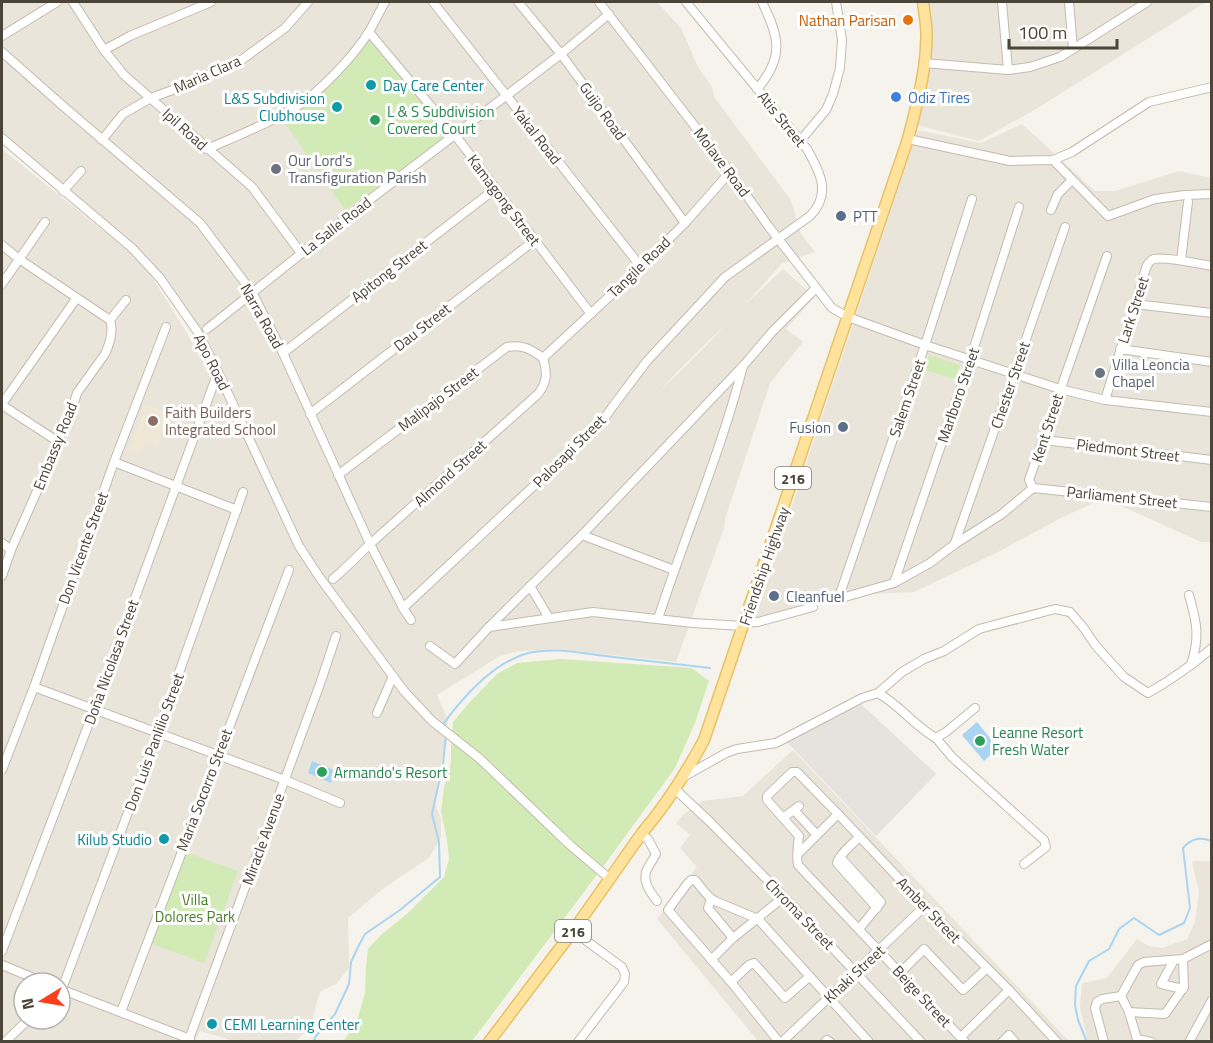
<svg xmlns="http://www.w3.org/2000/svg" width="1213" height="1043" viewBox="0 0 1213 1043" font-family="'Titillium Web',sans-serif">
<rect width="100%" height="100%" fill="#f6f3ec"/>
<g fill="#eae5da" fill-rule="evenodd">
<path d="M2,2H657L681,28L698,67L712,87L714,97L791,200L801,234L815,252L781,264L746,304L783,269L815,297L786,329L803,342L770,383L725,519L724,528L676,662L556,649L519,651L500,656L437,695L448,720L446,739L434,801L441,819V837L430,857L384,888L348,918L349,968L336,984L321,991L317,1001L310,1029L295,1041H234L200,1031L195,1041H2V149L127,250L150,274L222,389L187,320L153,273L19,147L2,132ZM724,326L707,345L658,393L676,373ZM24,983H60V1019H24Z"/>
<path d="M929,2H1206L1036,109L979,141L917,125L932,18Z"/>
<path d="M1022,124L1095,191H1115L1179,171L1211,178V542H1201L1104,498L1061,518L996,553L914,592L873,594L827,601L753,622L918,130L981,143Z"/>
<path d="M793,750L1069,1041H758L657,919L697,867L680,848L690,835L676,823L683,815L702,801L743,796Z"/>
<path d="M1192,861H1211V1037L1205,1042L1088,1041L1080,1007L1082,983L1107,978L1137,939L1149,946L1162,948L1187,939L1195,922L1199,892Z"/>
</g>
<path fill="#e6e2dd" d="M858,701L936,774L876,836L785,740Z"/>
<path fill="#efe8d6" d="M145,404L169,413L157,448L145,444L141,455L129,451Z"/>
<g fill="#d2eab5">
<path d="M371,33L453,130L395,175L345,210L283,120L343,72Z"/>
<path d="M929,355L960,365L956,379L924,370Z"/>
<path d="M561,659L692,668L709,681L695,723L675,768L605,864L472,1041L343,1042L357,1021L365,993L366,967L368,949L381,935L408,913L444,877L449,859L447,840L441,812L444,788L451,762V747L453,722L468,704L497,674L517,663Z"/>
<path d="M185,852L238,871L204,963L152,944Z"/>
</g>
<g fill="#a9d4f2">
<path d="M977,722L998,748L984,761L962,735Z"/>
<path d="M312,761L336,771L331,783L308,773Z"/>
</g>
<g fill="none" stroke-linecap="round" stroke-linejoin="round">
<g stroke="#a9d4f2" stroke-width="2">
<path d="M445,726L444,723C464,696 495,662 528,653C553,647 580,653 605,656C640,660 675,664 710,668"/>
<path d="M313,1042L316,1036L335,1014L349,984L351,962L358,947L365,934L400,910L440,877L439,842L432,814L443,764L446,735"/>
<path d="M1087,1042L1078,1020L1075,1005L1076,986L1089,961L1109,949L1119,929L1134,918L1159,935L1184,923L1190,908L1183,848C1192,838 1199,837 1212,841"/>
</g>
<g stroke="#c2bbae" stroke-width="10">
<g id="minor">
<path d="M73,2L104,50L124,75L252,187L301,253"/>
<path d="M433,2L641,267"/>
<path d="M518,2L561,54L685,223"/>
<path d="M599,2L730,172L769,227L832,308L848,317L925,345L1060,389L1105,400L1212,412"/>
<path d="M1002,2L1008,70"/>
<path d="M1069,2L1073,49"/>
<path d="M369,32L455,135L591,314"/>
<path d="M2,36L57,2"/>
<path d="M104,50L130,36L211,2"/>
<path d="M2,52L63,106L200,223L252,292L283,353L370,544L403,608L411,620"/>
<path d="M924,63L1008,70L1030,67L1060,57L1073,49L1147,2"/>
<path d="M757,89C785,57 779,36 762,2"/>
<path d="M2,138L132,248L160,278L197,331L218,372L299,546L320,578L404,691L432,721L479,758L570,845L610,879"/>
<path d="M908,139L1010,161L1053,160L1072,152L1149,102L1212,87"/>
<path d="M102,140L123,114L151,98L175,89L240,61L285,28L308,2"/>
<path d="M800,141L826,110L833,94L840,68L842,40L836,2"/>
<path d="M207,149C237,136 268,124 296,107C320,92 355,55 370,30C375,21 380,11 385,2"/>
<path d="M1053,160L1108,216L1155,199L1185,195L1212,194"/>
<path d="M63,191L81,171"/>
<path d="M972,199L925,345L839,597H845L894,583L930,563L955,544L1002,514L1033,488"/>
<path d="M1051,210L1058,194L1072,180"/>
<path d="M2,245L19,259L110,320"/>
<path d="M1181,260L1188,202"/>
<path d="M2,284L45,222"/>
<path d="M1135,304L1212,313"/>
<path d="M110,320L126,300"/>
<path d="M207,329L347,217L561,54L609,14"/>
<path d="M1120,349L1212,362"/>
<path d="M283,353L495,189"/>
<path d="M543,358L641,267L685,223L730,172"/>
<path d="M1105,400L1147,265C1150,262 1150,260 1154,259C1165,256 1199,264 1212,266"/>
<path d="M2,404L76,299"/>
<path d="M2,405L57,441"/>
<path d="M310,414L535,240"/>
<path d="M1044,440L1212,460"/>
<path d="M114,462L237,510"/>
<path d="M338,475L507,347C522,344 531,349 543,358"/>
<path d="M1033,488L1029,480L1107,256"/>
<path d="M1033,488L1212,507"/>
<path d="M582,535L674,570"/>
<path d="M2,543L11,550"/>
<path d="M955,543L1065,227"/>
<path d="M2,576L11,550L52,457L57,441L68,422L77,393L105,354C110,343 114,331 110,320"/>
<path d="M333,579L341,572L370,544L538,394C548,381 547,372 543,358"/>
<path d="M894,583L970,360L1019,207"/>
<path d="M530,586L549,618"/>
<path d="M1189,595C1197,623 1200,637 1191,665"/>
<path d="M403,608L602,422L613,406L647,361L725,277L810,216C832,194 820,172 807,149L686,2"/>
<path d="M658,619C685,535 721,452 743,366"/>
<path d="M744,623L758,622L813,607"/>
<path d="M489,627L593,612L693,623L743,626"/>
<path d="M430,646L455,664L489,627L582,535L743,366L773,331L816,288"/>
<path d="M34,687L285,780L340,803"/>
<path d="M878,693L902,672L924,659L944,651L979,629L1055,609L1070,612L1083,627L1096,646L1124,677L1148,693C1171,680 1192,665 1212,648"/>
<path d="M377,713L393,676"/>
<path d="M936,738L952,757L1044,840L1046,847L1024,864"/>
<path d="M2,770L34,687L114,462L166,327"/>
<path d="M685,776L726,753L737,749L776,743L862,698L878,693C900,705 914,726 936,738L946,732L975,708"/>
<path d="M676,790L709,821L794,907L921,1042"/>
<path d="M794,810L817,835"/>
<path d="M784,817L799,806"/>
<path d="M641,834L648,839L656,854C653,860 648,866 646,872C643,883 651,893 657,901"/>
<path d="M859,837C852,845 840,853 837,863L877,908"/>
<path d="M798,854L838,814"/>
<path d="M840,857L881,902L859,929"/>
<path d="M711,899L708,908L733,938"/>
<path d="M573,931L622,967L625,974L624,982L578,1042"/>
<path d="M2,951L94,710L218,372"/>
<path d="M711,960L733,938L784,897"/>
<path d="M1174,960L1161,984L1183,989"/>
<path d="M2,965L46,983"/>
<path d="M900,973L924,949L963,990L987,968"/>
<path d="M731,982L749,965L754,963L785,998L809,977"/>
<path d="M60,989L190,1039"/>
<path d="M60,991L62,989L158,732L243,492"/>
<path d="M1121,996L1129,1012L1137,1039L1151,1042"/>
<path d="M121,1012L289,570"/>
<path d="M1129,1012L1165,1014L1184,987L1183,959"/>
<path d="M961,1037L1009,990"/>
<path d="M5,1042L29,1019"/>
<path d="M188,1042L320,684L336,636"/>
<path d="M779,1042L731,982L668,910L687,884L691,880H695C701,887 707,897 715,901L758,919L869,1042"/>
<path d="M782,1042L925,906"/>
<path d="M825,1042L827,1040L830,1042"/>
<path d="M965,1042L798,865C796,857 798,844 799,836L767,800V796L792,772H797L838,814L925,906L1009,990L1057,1042"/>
<path d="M1002,1042L1009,1035L1015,1042"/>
<path d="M1104,1042L1095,1008L1097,1002L1102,999L1121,996L1138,965L1144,962L1183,959L1212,944"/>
<path d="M1189,1042L1212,1000"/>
</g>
</g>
<g stroke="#e6c16a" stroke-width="13">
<path id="major" d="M489,1042L573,931L642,833C667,804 686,773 704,740L908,139C917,105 929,60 926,25C925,17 924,9 923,2"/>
</g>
<use href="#minor" stroke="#fff" stroke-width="8"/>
<use href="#major" stroke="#ffe39c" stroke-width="10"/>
</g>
<circle fill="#e8710a" stroke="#fff" stroke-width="2" cx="908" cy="20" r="6"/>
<g fill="#0f9aa8" stroke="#fff" stroke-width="2">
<circle cx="371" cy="85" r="6"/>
<circle cx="337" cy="107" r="6"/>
<circle cx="164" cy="839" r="6"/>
<circle cx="212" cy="1024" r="6"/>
</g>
<circle fill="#3f7fe0" stroke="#fff" stroke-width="2" cx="896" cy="97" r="6"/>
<g fill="#2e9e5b" stroke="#fff" stroke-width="2">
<circle cx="375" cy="120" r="6"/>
<circle cx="980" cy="741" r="6"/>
<circle cx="322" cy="772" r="6"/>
</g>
<g fill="#6b7280" stroke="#fff" stroke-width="2">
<circle cx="276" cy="169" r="6"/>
<circle cx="1100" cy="373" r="6"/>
</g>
<g fill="#5c6f8a" stroke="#fff" stroke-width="2">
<circle cx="841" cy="216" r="6"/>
<circle cx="843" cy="427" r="6"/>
<circle cx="774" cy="596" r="6"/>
</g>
<circle fill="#8d6e63" stroke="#fff" stroke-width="2" cx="153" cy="421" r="6"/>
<g text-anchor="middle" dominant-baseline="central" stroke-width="6" stroke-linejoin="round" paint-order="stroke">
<g fill="#fff" stroke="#817c74" stroke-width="1.5">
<rect x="775" y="467" width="36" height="22" rx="4.5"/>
<rect x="555" y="920" width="36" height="22" rx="4.5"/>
</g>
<g font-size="14" font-weight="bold" fill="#4b4439">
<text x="793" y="478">216</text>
<text x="573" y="931">216</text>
</g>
<g font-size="15" fill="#c56008" stroke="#fff" text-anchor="end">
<text x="896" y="20">Nathan Parisan</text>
</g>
<g font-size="15" fill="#4b4439" stroke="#fff">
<text transform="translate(207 74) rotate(-24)">Maria Clara</text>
<text transform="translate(603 111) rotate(54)">Guijo Road</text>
<text transform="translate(782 119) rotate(51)">Atis Street</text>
<text transform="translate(185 129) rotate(42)">Ipil Road</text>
<text transform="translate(537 135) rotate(52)">Yakal Road</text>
<text transform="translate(722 162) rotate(53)">Molave Road</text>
<text transform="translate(504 200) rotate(53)">Kamagong Street</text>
<text transform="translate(336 226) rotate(-38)">La Salle Road</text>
<text transform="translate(639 267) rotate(-44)">Tangile Road</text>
<text transform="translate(389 271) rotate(-38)">Apitong Street</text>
<text transform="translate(1133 310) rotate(-72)">Lark Street</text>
<text transform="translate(262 316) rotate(61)">Narra Road</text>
<text transform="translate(422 327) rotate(-38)">Dau Street</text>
<text transform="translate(212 362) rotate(63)">Apo Road</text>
<text transform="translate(1010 385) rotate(-71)">Chester Street</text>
<text transform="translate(958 395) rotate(-71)">Marlboro Street</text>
<text transform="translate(907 398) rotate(-71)">Salem Street</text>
<text transform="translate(438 399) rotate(-37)">Malipajo Street</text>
<text transform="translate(1047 428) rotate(-72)">Kent Street</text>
<text transform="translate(55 446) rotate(-68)">Embassy Road</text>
<text transform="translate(1128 450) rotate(7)">Piedmont Street</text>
<text transform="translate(569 451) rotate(-45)">Palosapi Street</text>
<text transform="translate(450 473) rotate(-42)">Almond Street</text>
<text transform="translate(1122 497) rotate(6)">Parliament Street</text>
<text transform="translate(83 548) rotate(-70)">Don Vicente Street</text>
<text transform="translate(764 566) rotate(-71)">Friendship Highway</text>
<text transform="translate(111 662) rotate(-70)">Doña Nicolasa Street</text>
<text transform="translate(154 742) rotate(-70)">Don Luis Panlilio Street</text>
<text transform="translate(204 790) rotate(-69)">Maria Socorro Street</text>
<text transform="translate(263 839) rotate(-70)">Miracle Avenue</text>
<text transform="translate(929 910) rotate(46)">Amber Street</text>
<text transform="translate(800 914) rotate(46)">Chroma Street</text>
<text transform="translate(854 974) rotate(-43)">Khaki Street</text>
<text transform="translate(922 996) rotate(47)">Beige Street</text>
</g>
<g font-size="15" fill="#0d838f" stroke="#fff" text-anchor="start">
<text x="383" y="85">Day Care Center</text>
<text x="325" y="98" text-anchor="end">L&amp;S Subdivision<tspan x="325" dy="17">Clubhouse</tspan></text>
<text x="152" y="839" text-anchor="end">Kilub Studio</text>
<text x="224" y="1024">CEMI Learning Center</text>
</g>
<g font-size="15" fill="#366cbe" stroke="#fff" text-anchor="start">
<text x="908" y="97">Odiz Tires</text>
</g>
<g font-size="15" fill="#27864d" stroke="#fff" text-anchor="start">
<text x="387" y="111">L &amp; S Subdivision<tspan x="387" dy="17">Covered Court</tspan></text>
<text x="992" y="732">Leanne Resort<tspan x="992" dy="17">Fresh Water</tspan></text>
<text x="334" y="772">Armando's Resort</text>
</g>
<g font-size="15" fill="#5b616d" stroke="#fff" text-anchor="start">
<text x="288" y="160">Our Lord's<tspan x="288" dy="17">Transfiguration Parish</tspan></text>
<text x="1112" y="364">Villa Leoncia<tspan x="1112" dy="17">Chapel</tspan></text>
</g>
<g font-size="15" fill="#4e5e75" stroke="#fff" text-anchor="start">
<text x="853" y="216">PTT</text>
<text x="831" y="427" text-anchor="end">Fusion</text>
<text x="786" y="596">Cleanfuel</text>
</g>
<g font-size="15" fill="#785e54" stroke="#fff" text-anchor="start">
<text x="165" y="412">Faith Builders<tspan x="165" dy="17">Integrated School</tspan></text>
</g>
<g font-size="15" fill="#4a7f2a" stroke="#fff">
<text x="195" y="899">Villa<tspan x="195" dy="17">Dolores Park</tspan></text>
</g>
</g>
<rect width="1213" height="1043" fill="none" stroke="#4b4439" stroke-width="6"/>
<g transform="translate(42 1001) rotate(259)"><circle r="28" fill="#ffffff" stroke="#b7b4b0" stroke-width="1.5"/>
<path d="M0-4.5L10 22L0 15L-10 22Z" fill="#fc3f1d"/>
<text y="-9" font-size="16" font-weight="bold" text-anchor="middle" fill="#4b4439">N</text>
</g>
<path d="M1009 39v9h108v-9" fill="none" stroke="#4b4439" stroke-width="3"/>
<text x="1018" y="39" font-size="18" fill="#4b4439" stroke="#ffffff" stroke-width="4.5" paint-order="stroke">100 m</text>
</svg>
